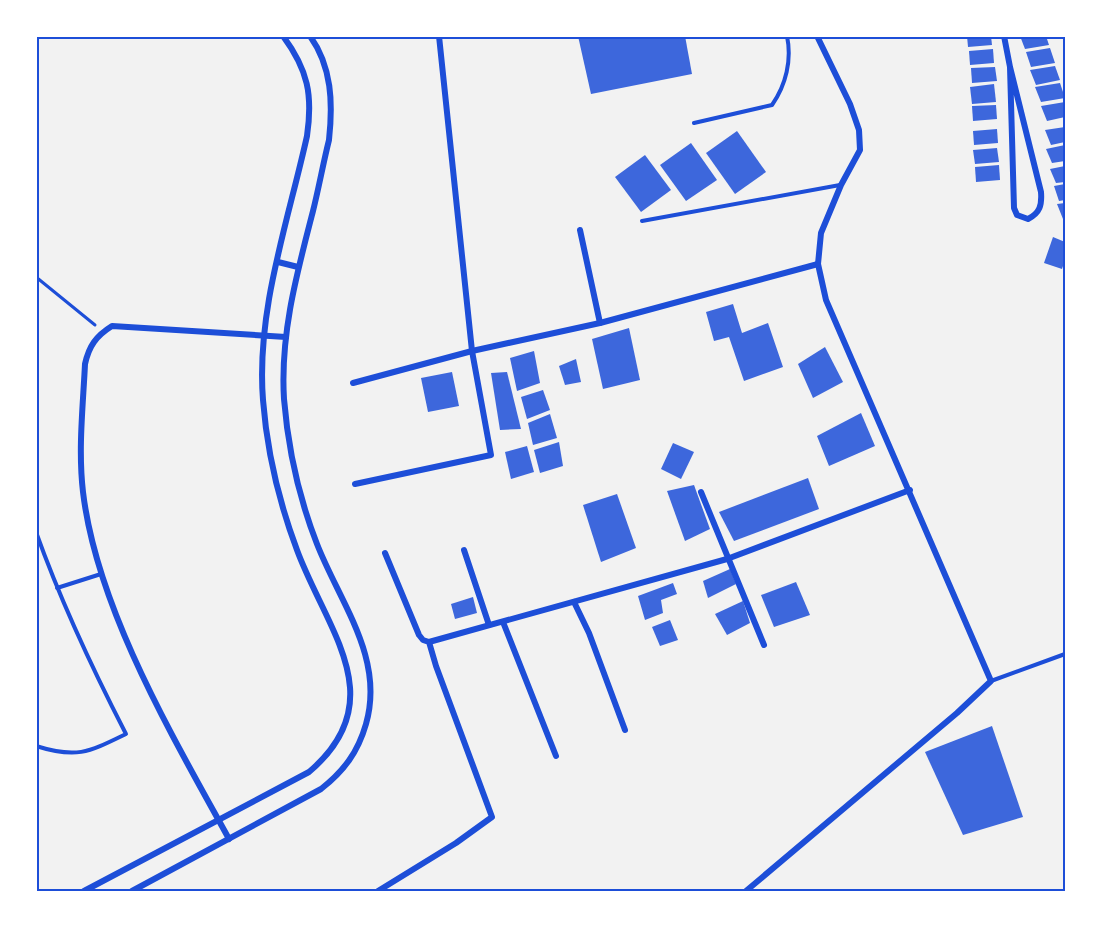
<svg xmlns="http://www.w3.org/2000/svg" width="1101" height="927" viewBox="0 0 1101 927" font-family="Barlow,sans-serif">
<rect width="100%" height="100%" fill="#f2f2f2"/>
<g fill="#3d67dc">
<path d="M578,36H685L692,74L591,94Z"/>
<path d="M967,36H991L992,45L968,47Z"/>
<path d="M1020,36H1046L1049,45L1025,49Z"/>
<path d="M1050,48L1055,63L1031,67L1026,52Z"/>
<path d="M993,49L994,63L970,65L969,51Z"/>
<path d="M1055,66L1060,80L1036,85L1030,70Z"/>
<path d="M995,67L997,81L972,83L971,68Z"/>
<path d="M1060,83L1065,98L1041,102L1035,87Z"/>
<path d="M994,84L996,102L972,104L970,87Z"/>
<path d="M1065,102V117L1047,121L1041,106Z"/>
<path d="M996,105L997,119L973,121L972,106Z"/>
<path d="M1065,127V142L1051,145L1045,130Z"/>
<path d="M997,129L998,143L974,145L973,131Z"/>
<path d="M737,131L766,172L735,194L706,153Z"/>
<path d="M691,143L717,180L686,201L660,165Z"/>
<path d="M1065,145V161L1052,163L1046,149Z"/>
<path d="M997,148L999,162L975,164L973,150Z"/>
<path d="M645,155L671,190L641,212L615,177Z"/>
<path d="M999,165L1000,180L976,182L975,167Z"/>
<path d="M1065,166V182L1056,183L1050,169Z"/>
<path d="M1065,184V200L1059,201L1054,186Z"/>
<path d="M1065,203V219H1063L1057,204Z"/>
<path d="M1053,237L1065,242V260L1062,269L1044,263Z"/>
<path d="M733,304L742,333L768,323L783,367L744,381L729,337L714,341L706,312Z"/>
<path d="M629,328L640,380L603,389L592,339Z"/>
<path d="M825,347L843,382L813,398L798,364Z"/>
<path d="M534,351L540,383L517,391L510,358Z"/>
<path d="M576,359L581,382L565,385L559,366Z"/>
<path d="M452,372L459,406L428,412L421,378Z"/>
<path d="M507,372L521,429L500,430L491,373Z"/>
<path d="M543,390L550,410L527,419L521,397Z"/>
<path d="M861,413L875,446L829,466L817,436Z"/>
<path d="M550,414L557,438L533,445L528,423Z"/>
<path d="M559,442L563,466L540,473L534,450Z"/>
<path d="M673,443L694,452L681,479L661,469Z"/>
<path d="M527,446L534,472L511,479L505,452Z"/>
<path d="M808,478L819,509L734,541L719,512Z"/>
<path d="M694,485L710,529L685,541L667,491Z"/>
<path d="M617,494L636,548L601,562L583,505Z"/>
<path d="M730,569L736,584L708,598L703,581Z"/>
<path d="M796,582L810,615L774,627L761,595Z"/>
<path d="M673,583L677,594L661,600L663,613L645,620L638,596Z"/>
<path d="M473,597L477,613L455,619L451,604Z"/>
<path d="M743,601L750,623L727,635L715,614Z"/>
<path d="M670,620L678,640L660,646L652,627Z"/>
<path d="M992,726L1023,817L963,835L925,752Z"/>
</g>
<g fill="none" stroke-linecap="round" stroke-linejoin="round">
<path stroke="#1d4ed8" stroke-width="3" d="M36,277L95,325"/>
<g stroke="#1d4ed8" stroke-width="4">
<path d="M694,123L772,105C786,85 792,60 787,36"/>
<path d="M642,221L840,185"/>
<path d="M36,532C61,602 92,668 126,734C89,752 77,759 36,746"/>
<path d="M57,588L101,574"/>
<path d="M991,681L1065,654"/>
</g>
<g stroke="#1d4ed8" stroke-width="6">
<path d="M1004,36L1010,67L1041,192C1042,205 1040,213 1028,219L1017,215L1014,208L1010,67"/>
<path d="M580,230L600,323"/>
<path d="M278,262L298,267"/>
<path d="M353,383L472,351L600,323L818,264"/>
<path d="M355,484L491,455L472,351L439,36"/>
<path d="M701,492L764,645"/>
<path d="M464,550L489,625"/>
<path d="M574,602L589,633L625,730"/>
<path d="M503,622L556,756"/>
<path d="M429,642L727,559L910,490"/>
<path d="M229,839C173,737 97,609 83,492C78,450 83,406 85,364C89,346 96,336 112,326L286,337"/>
<path d="M84,891L309,772C394,700 326,629 297,550C279,502 267,452 263,400C256,311 288,222 307,136C313,95 308,70 283,36"/>
<path d="M132,891L321,789C344,771 358,752 366,724C385,658 340,603 317,544C299,498 288,448 284,399C280,334 297,273 313,211C319,187 323,164 329,140C333,103 332,67 310,36"/>
<path d="M378,891L456,843L492,817L436,666L429,642L423,640L419,635L385,553"/>
<path d="M746,891L957,713L991,681L826,300L818,264L821,233L841,185L860,150L859,130L850,104L817,36"/>
</g>
</g>
<rect width="1101" height="927" fill="none" stroke="#ffffff" stroke-width="75"/>
<rect x="38" y="38" width="1026" height="852" fill="none" stroke="#1d4ed8" stroke-width="2"/>
</svg>
